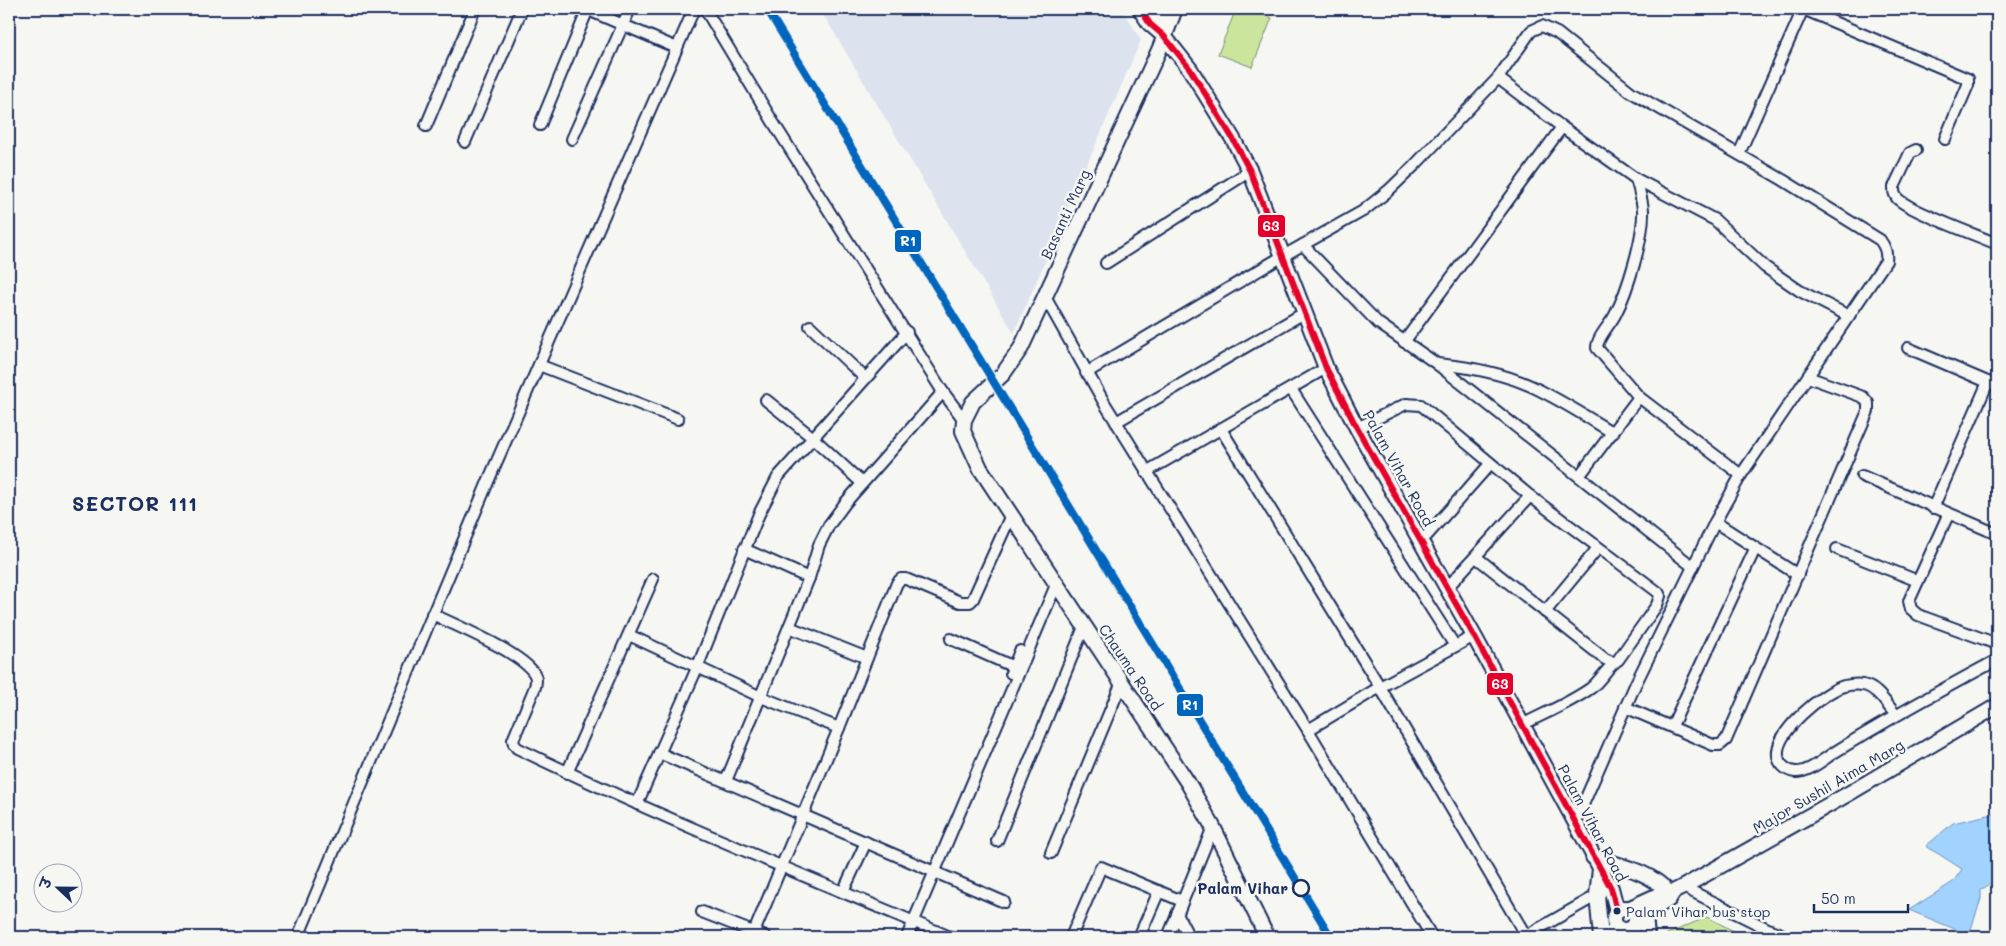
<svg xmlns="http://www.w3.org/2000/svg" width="2006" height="946" viewBox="0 0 2006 946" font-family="Mali,'Playpen Sans Deva',sans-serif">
<rect width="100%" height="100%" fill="#f6f6f2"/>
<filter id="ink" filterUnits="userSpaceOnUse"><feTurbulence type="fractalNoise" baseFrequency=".02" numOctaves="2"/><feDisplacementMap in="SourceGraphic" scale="10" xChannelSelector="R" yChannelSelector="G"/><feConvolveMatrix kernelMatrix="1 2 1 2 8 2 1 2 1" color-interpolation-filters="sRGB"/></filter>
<g filter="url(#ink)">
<path fill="#dce3ee" d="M820,9H1122L1141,40L1014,333Z"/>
<g fill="#cbe69c" stroke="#738a7d">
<path d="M1236,9H1249L1272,18L1252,67L1218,54Z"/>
<path d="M1707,917L1745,937H1665V935Z"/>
</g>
<path fill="#a1d3fe" stroke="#6b91be" d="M1997,813V879L1981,890V899L1969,935L1909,910L1953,882L1962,869L1926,846L1953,823Z"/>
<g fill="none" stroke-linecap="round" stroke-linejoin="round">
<g stroke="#1b2f5e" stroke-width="14">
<g id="street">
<path d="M586,9L677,48"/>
<path d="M705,9L773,122L943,392L964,420"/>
<path d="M1803,9L1968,79V85L1945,139"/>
<path d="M1498,78L1562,127L1636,179L1715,220L1765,267L1800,291L1849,316"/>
<path d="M540,125L588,9"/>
<path d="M426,126L475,9"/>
<path d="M572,139L630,9"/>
<path d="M465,142L522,9"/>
<path d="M1916,150L1910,153L1894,187C1894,192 1894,194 1897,198C1907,210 1979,236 1997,244"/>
<path d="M1739,154L1803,9"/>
<path d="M1636,179C1639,189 1642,199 1643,210C1644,237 1628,290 1615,315C1610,325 1597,337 1597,348L1639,397L1741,475"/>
<path d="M1303,245L1378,323L1437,364L1692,566"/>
<path d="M1106,263L1250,171"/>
<path d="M1045,297L1105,404L1308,730L1432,937"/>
<path d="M810,326L865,378"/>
<path d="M1404,342L1562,127"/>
<path d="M1908,348L1997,386"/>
<path d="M1437,364C1470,367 1503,373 1533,387C1561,400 1587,417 1613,433"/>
<path d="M539,365L678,419"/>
<path d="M1086,373L1283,256L1363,211L1388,191L1414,166L1498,78L1531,31L1542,26L1557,33L1631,92L1783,180L1880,240C1885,247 1887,252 1886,261L1741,475L1715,522L1636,683L1575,823"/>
<path d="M1291,389L1455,646"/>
<path d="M766,400L812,437L862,483"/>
<path d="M1116,422L1304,313"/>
<path d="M1357,428L1406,404L1421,405L1530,496L1658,592L1660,596L1657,605L1618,660C1609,665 1601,680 1591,688C1570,703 1545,713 1522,725"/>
<path d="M1221,429L1380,687L1526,936"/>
<path d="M1146,472L1326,368"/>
<path d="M1580,475L1639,397"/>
<path d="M1862,476L1997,534"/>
<path d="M1933,508L1988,382"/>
<path d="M1948,515L1909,601L1911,609L1918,615L1997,644"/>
<path d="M1715,522L1798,575"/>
<path d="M1422,541L1490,464"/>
<path d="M744,549L809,578"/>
<path d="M1837,549L1918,581"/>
<path d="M1476,557L1605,659L1614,663"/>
<path d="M1446,589L1530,496"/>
<path d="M1545,612L1598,548"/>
<path d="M432,614C455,625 525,654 535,675C537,679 536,683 535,687L513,740L514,744L517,748C659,817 805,876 950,937"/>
<path d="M789,627L867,658"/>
<path d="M629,635L761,697L839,728"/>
<path d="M951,639L1014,667"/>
<path d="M1011,673L1020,651"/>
<path d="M1625,707L1713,745H1720L1726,740L1868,411V403L1863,397L1808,377"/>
<path d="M1896,715C1886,704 1878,688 1863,685C1857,684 1849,685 1844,686C1823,692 1775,732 1778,755C1778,763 1786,771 1795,772C1809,773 1825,758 1835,752C1888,719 1943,689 1997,660"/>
<path d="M1672,726L1755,549"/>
<path d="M1308,730L1380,687L1474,636"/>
<path d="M659,753L1004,902"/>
<path d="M567,773L653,579"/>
<path d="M726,781L809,578L819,545L829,525L846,502L943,392"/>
<path d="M637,804L697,668L759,514L778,477L907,332"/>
<path d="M997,841L1084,627"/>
<path d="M1051,853L1122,682"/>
<path d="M1683,887L1768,929L1788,937"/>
<path d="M843,892L866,842"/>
<path d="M702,912L766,937"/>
<path d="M1177,914L1189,937"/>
<path d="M298,937L490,477L694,9"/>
<path d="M752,937L839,728L897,583L901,579H906L960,602H970L973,599L1011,515"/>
<path d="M907,937L1056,585"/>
<path d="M1071,937L1101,867L1182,901"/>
<path d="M1139,937L1159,891"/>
<path d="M1168,937L1213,827"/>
<path d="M1524,937L1601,893"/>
<path d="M1606,937L1616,925"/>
</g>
</g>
<g stroke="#1b2f5e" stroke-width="18">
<g id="secondary">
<path d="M1140,9L1150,24L1164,36L1190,69L1233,139L1250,171L1326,368L1357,428L1474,636L1611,888L1617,911"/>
<path d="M1155,9L1161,17L1164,35"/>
<path d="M1175,9L1160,48L1021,348L1003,374L973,402L964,420L963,431L980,468L1188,783L1213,827L1267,937"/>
<path d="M1593,857C1619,866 1650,871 1668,892"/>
<path d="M1600,869L1597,895L1601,937"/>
<circle cx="1625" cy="919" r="11"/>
<path d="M1630,908L1665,892H1673L1683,887L1848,794L1997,706"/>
<path d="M1645,914L1647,937"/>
<path d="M1636,920L1669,899L1672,894"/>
</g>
</g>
<use href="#street" stroke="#f6f6f2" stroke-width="10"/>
<use href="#secondary" stroke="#f6f6f2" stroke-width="14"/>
<g stroke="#f6f6f2" stroke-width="10">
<path id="bus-1" d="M1140,9L1150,24L1164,36L1190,69L1233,139L1250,171L1326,368L1357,428L1474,636L1611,888L1617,911"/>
</g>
<use href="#bus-1" stroke="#e4002b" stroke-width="6"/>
<g stroke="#f6f6f2" stroke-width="11">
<path id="rail-1" d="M767,9L1331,937"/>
</g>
<use href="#rail-1" stroke="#0065bd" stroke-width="8"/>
</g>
</g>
<circle fill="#f6f6f2" stroke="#1b2f5e" stroke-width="2.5" cx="1301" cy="888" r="8"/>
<circle fill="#1b2f5e" stroke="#f6f6f2" stroke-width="2" cx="1617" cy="911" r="4.5"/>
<g text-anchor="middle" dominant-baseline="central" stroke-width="5" stroke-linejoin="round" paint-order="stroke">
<g font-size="14" fill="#1b2f5e" stroke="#f6f6f2" text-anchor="start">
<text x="1626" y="911">Palam Vihar bus stop</text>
</g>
<g font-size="15" fill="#1b2f5e" stroke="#f6f6f2">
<text transform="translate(1065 214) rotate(-65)">Basanti Marg</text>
<text transform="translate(1399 468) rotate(61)">Palam Vihar Road</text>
<text transform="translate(1131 667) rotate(56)">Chauma Road</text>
<text transform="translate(1828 786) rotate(-30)">Major Sushil Aima Marg</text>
<text transform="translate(1593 823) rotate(62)">Palam Vihar Road</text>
</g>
<g font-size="15" font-weight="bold" fill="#1b2f5e" stroke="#f6f6f2" text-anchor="end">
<text x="1288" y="888">Palam Vihar</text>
</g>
<g font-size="20" font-weight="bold" letter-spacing="1" fill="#1b2f5e" stroke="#f6f6f2">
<text x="135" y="503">SECTOR 111</text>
</g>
</g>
<g stroke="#f6f6f2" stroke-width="2">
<rect x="1257" y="214" width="29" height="24" rx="5" fill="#e4002b"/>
<rect x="894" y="229" width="28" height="24" rx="5" fill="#0065bd"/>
<rect x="1486" y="672" width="28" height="24" rx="5" fill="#e4002b"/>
<rect x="1176" y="693" width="28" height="24" rx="5" fill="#0065bd"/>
</g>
<g font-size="14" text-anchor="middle" font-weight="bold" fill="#fff">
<text x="1271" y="231">63</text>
<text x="908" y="246">R1</text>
<text x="1500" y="689">63</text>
<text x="1190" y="710">R1</text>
</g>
<rect width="2006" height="946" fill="none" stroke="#f6f6f2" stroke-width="30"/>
<rect x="15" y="15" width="1976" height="916" fill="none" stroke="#1b2f5e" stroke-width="2" filter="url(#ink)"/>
<g transform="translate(58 888) rotate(292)"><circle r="24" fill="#f6f6f2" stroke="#9ea6b7"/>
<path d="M0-4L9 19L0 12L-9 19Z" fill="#1b2f5e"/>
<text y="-8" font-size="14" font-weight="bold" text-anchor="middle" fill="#1b2f5e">उ</text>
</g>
<path d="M1814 904v8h94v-8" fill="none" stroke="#1b2f5e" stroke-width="2.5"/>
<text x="1821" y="904" font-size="15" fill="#1b2f5e" stroke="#f6f6f2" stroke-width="4" paint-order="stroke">50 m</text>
</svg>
